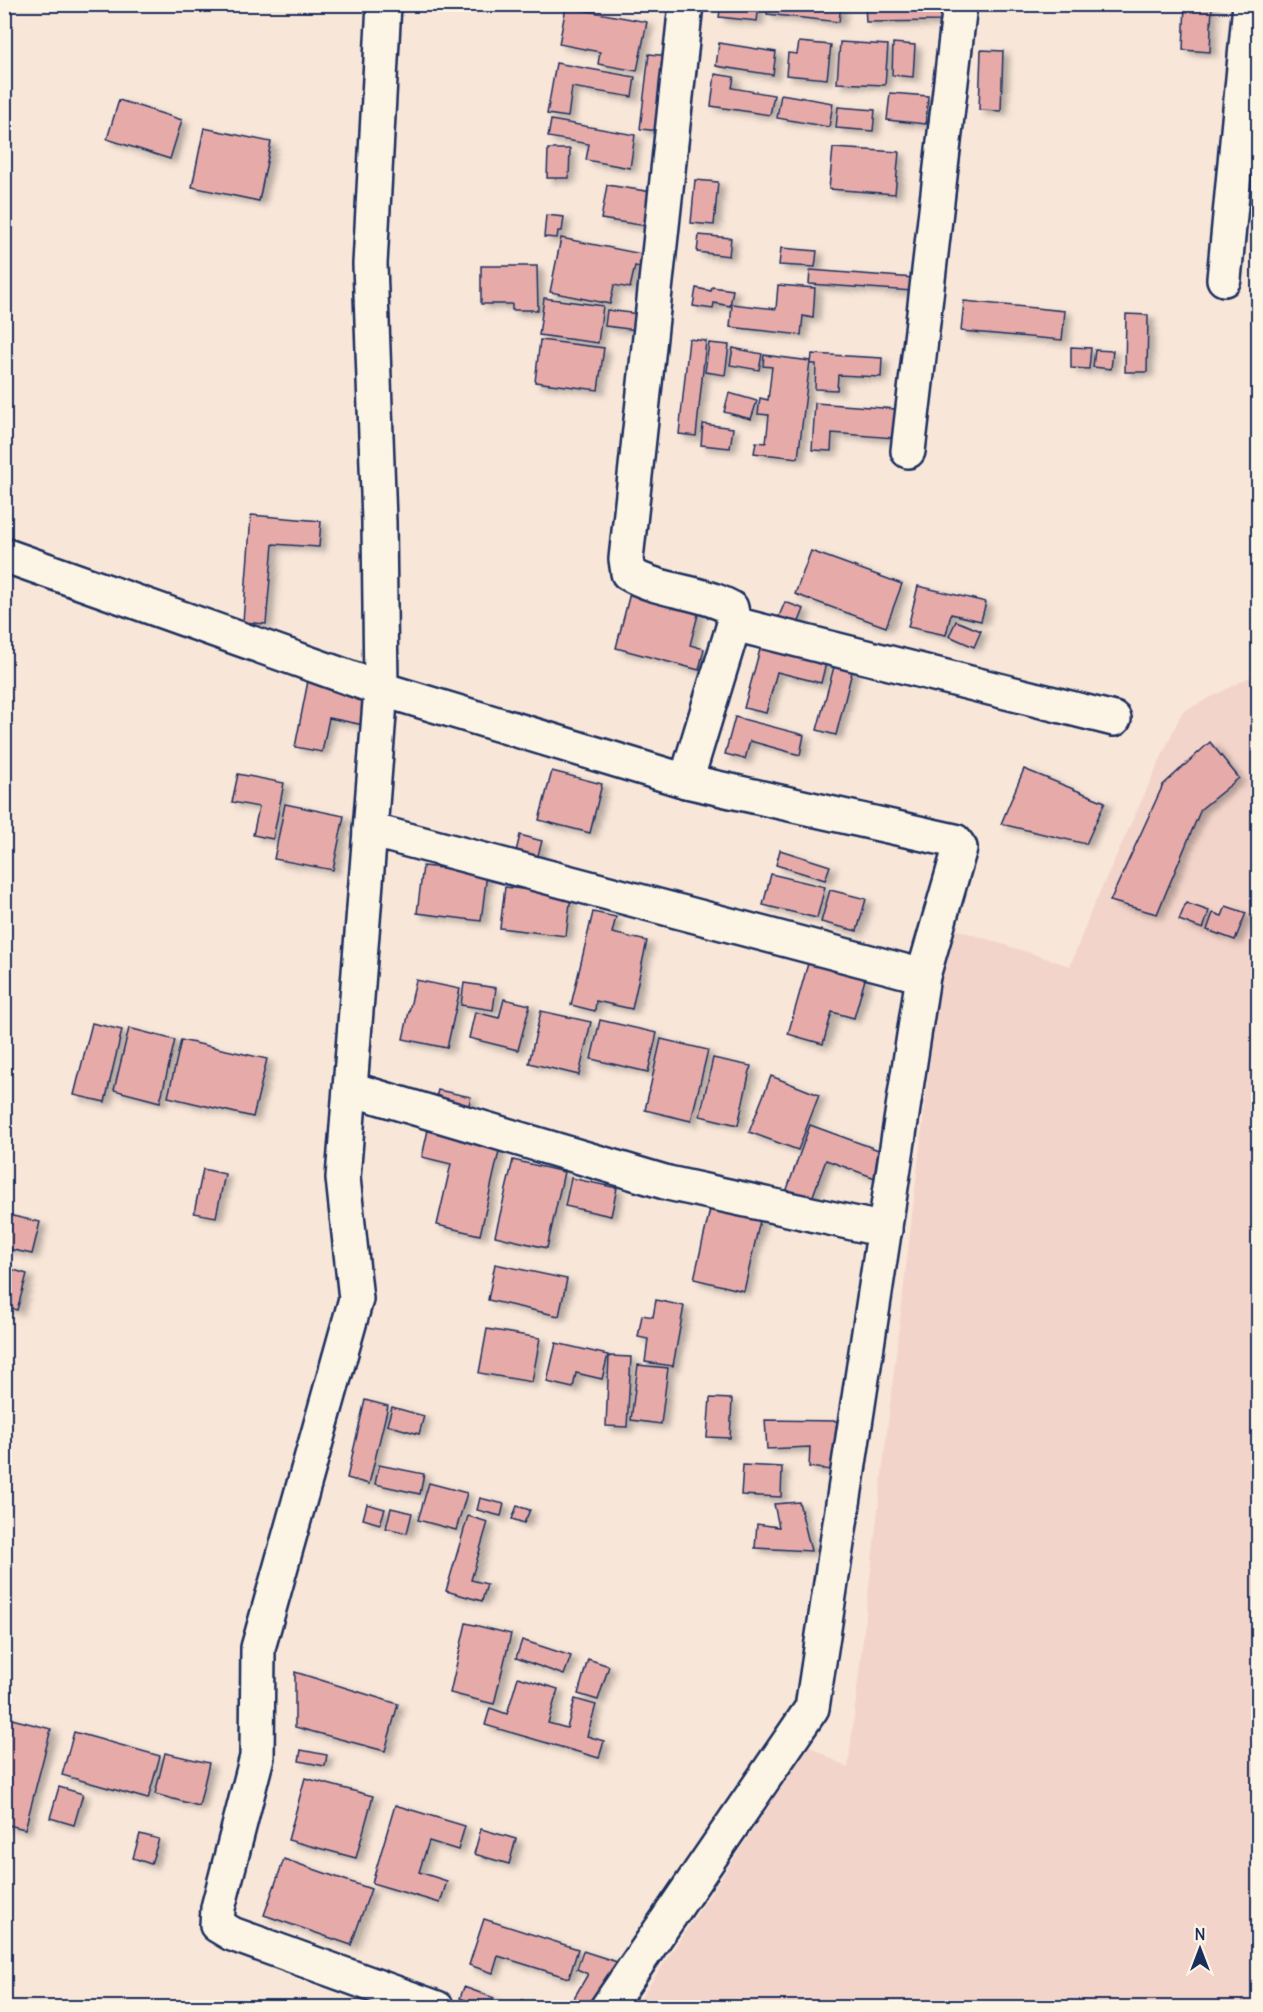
<svg xmlns="http://www.w3.org/2000/svg" width="1263" height="2012" viewBox="0 0 1263 2012" font-family="Delius,sans-serif">
<defs>
<filter id="shadow"><feDropShadow dx="6" dy="4" stdDeviation="3" flood-color="#0004"/></filter>
</defs>
<rect width="100%" height="100%" fill="#f8e6d9"/>
<filter id="ink" filterUnits="userSpaceOnUse"><feTurbulence type="fractalNoise" baseFrequency=".0167" numOctaves="2"/><feDisplacementMap in="SourceGraphic" scale="12" xChannelSelector="R" yChannelSelector="G"/><feConvolveMatrix kernelMatrix="1 2 1 2 8 2 1 2 1" color-interpolation-filters="sRGB"/></filter>
<g filter="url(#ink)">
<path fill="#f3d4ca" d="M1258,673V961L1248,958L1258,962V2007L634,2008L809,1746L848,1768L940,974L949,927L1070,966L1092,909L1182,712Z"/>
<g fill="#e6aba8" stroke="#1b2f5e" stroke-width="1.5" filter="url(#shadow)">
<path d="M721,4H759L757,21L719,17Z"/>
<path d="M768,4H841L839,22L767,14Z"/>
<path d="M865,4H942V21L866,22Z"/>
<path d="M1185,4H1212L1210,52L1183,50Z"/>
<path d="M566,7L647,22L637,71L598,64L600,52L559,44Z"/>
<path d="M799,42L831,45L827,79L786,75L788,53L797,54Z"/>
<path d="M840,42L888,45L885,85L837,83Z"/>
<path d="M719,43L776,52L773,75L716,66Z"/>
<path d="M893,43L915,45L913,77L892,75Z"/>
<path d="M981,50L1003,51L1001,111L979,110Z"/>
<path d="M649,54L669,56L661,131L640,129Z"/>
<path d="M556,63L635,77L632,97L572,87L568,117L547,114Z"/>
<path d="M715,74L734,77L732,88L774,95L770,115L711,106Z"/>
<path d="M890,93L928,96L926,124L887,120Z"/>
<path d="M781,94L833,103L829,127L777,118Z"/>
<path d="M119,100L182,120L170,159L107,139Z"/>
<path d="M838,107L875,110L873,131L836,128Z"/>
<path d="M551,120L635,135L630,168L586,160L589,144L548,137Z"/>
<path d="M204,128L271,142L259,201L192,187Z"/>
<path d="M833,148L899,152L895,194L829,189Z"/>
<path d="M548,149H570L569,178H547Z"/>
<path d="M695,180L718,182L714,225L691,223Z"/>
<path d="M607,185L652,192L647,226L601,219Z"/>
<path d="M546,215L564,217L562,231H558L557,238L544,237Z"/>
<path d="M699,235L731,238L729,256L697,252Z"/>
<path d="M561,238L652,256L650,270L635,266L630,288L614,285L610,304L550,292Z"/>
<path d="M781,248L817,251L815,267L779,265Z"/>
<path d="M481,266H537L538,310H512V304H481Z"/>
<path d="M810,270L914,278L913,291L809,284Z"/>
<path d="M778,285L815,288L813,318L803,316L801,335L730,327L732,304L776,309Z"/>
<path d="M712,287L733,290L730,306L714,303L713,309L693,306L696,288L711,291Z"/>
<path d="M544,298L603,306L598,343L539,335Z"/>
<path d="M964,301L1065,311L1062,340L961,331Z"/>
<path d="M607,310L647,315L645,331L605,326Z"/>
<path d="M1126,314L1148,315L1147,372H1125Z"/>
<path d="M689,339L706,341L696,436L679,434Z"/>
<path d="M540,340L604,348L598,390L535,382Z"/>
<path d="M709,343L729,345L725,375L705,372Z"/>
<path d="M1071,347L1091,348L1089,369L1071,368Z"/>
<path d="M733,348L762,354L759,370L730,365Z"/>
<path d="M1095,350L1113,351L1111,369L1093,367Z"/>
<path d="M812,354L882,358L881,377L838,375L837,390L815,389L816,364H811Z"/>
<path d="M764,355L810,361L798,458L754,453L756,442L766,443L769,415L758,414L760,398L768,400L772,367L763,366Z"/>
<path d="M729,393L757,401L751,419L724,412Z"/>
<path d="M815,403L896,409L894,438L832,433L831,451L812,450Z"/>
<path d="M703,424L733,428L730,448L701,445Z"/>
<path d="M251,515L321,521L319,547L273,544L266,624L243,622Z"/>
<path d="M811,551L902,584L886,627L795,594Z"/>
<path d="M918,586L986,602L981,621L951,614L946,635L908,627Z"/>
<path d="M630,593L699,611L690,645L704,649L699,670L616,648Z"/>
<path d="M785,602L804,609L796,629L777,621Z"/>
<path d="M956,621L981,631L974,647L949,636Z"/>
<path d="M762,642L827,659L821,683L777,672L766,713L744,708Z"/>
<path d="M835,663L853,668L836,735L817,730Z"/>
<path d="M308,681L370,693L364,725L329,718L322,752L295,747Z"/>
<path d="M735,717L804,735L800,755L750,741L745,759L725,754Z"/>
<path d="M1210,742L1239,778L1201,809L1157,914L1110,901L1163,785Z"/>
<path d="M1024,769L1105,802L1086,844L1001,824Z"/>
<path d="M552,771L602,784L590,833L539,820Z"/>
<path d="M238,774L284,783L273,839L253,835L259,807L232,802Z"/>
<path d="M285,804L344,816L333,870L274,859Z"/>
<path d="M520,835L542,841L535,866L514,860Z"/>
<path d="M780,850L830,866L825,880L776,865Z"/>
<path d="M423,866L487,873L481,921L417,913Z"/>
<path d="M771,874L825,887L817,918L763,905Z"/>
<path d="M505,887L571,895L566,936L500,928Z"/>
<path d="M830,890L866,899L857,931L821,922Z"/>
<path d="M1186,903L1209,911L1203,929L1179,920Z"/>
<path d="M1226,906L1246,913L1235,940L1207,930L1213,913L1222,916Z"/>
<path d="M593,912L616,917L612,933L647,941L632,1009L596,1001L595,1011L571,1005Z"/>
<path d="M809,960L866,976L854,1018L832,1012L823,1044L788,1034Z"/>
<path d="M416,980L460,989L447,1048L403,1039Z"/>
<path d="M464,983L496,988L493,1010L461,1005Z"/>
<path d="M504,999L530,1005L518,1050L469,1038L475,1012L499,1018Z"/>
<path d="M541,1011L591,1022L579,1075L529,1063Z"/>
<path d="M600,1020L657,1033L648,1072L591,1059Z"/>
<path d="M92,1023L122,1030L105,1102L74,1095Z"/>
<path d="M129,1028L175,1040L160,1102L114,1090Z"/>
<path d="M661,1039L708,1050L691,1121L645,1110Z"/>
<path d="M181,1040L267,1059L253,1117L168,1097Z"/>
<path d="M713,1058L751,1066L738,1125L700,1116Z"/>
<path d="M771,1076L819,1095L798,1150L749,1132Z"/>
<path d="M438,1090L471,1097L468,1108L435,1101Z"/>
<path d="M810,1125L895,1156L886,1182L826,1160L811,1201L786,1192Z"/>
<path d="M428,1130L500,1147L480,1235L437,1225L451,1164L422,1157Z"/>
<path d="M513,1160L564,1172L547,1248L495,1236Z"/>
<path d="M203,1169L225,1174L216,1217L194,1213Z"/>
<path d="M571,1178L617,1188L611,1216L565,1206Z"/>
<path d="M711,1205L761,1216L744,1291L694,1279Z"/>
<path d="M4,1214L40,1222L32,1254L4,1248Z"/>
<path d="M495,1264L567,1279L559,1316L488,1300Z"/>
<path d="M4,1267L27,1274L17,1310L4,1306Z"/>
<path d="M656,1300L684,1306L673,1366L645,1362L648,1339L638,1337L642,1315L653,1317Z"/>
<path d="M487,1329L540,1338L532,1382L479,1373Z"/>
<path d="M556,1343L608,1355L602,1379L576,1373L573,1388L547,1382Z"/>
<path d="M609,1356L631,1357L627,1427L606,1426Z"/>
<path d="M638,1365L668,1368L661,1424L631,1420Z"/>
<path d="M710,1398L732,1399L730,1438L707,1437Z"/>
<path d="M365,1400L388,1406L369,1484L347,1478Z"/>
<path d="M392,1407L424,1416L419,1434L387,1425Z"/>
<path d="M765,1420L837,1421L831,1470L809,1467L810,1447L767,1449Z"/>
<path d="M379,1465L424,1474L420,1494L375,1484Z"/>
<path d="M743,1465L782,1467L781,1497L741,1495Z"/>
<path d="M429,1483L467,1493L456,1530L418,1520Z"/>
<path d="M480,1498L504,1504L501,1516L477,1510Z"/>
<path d="M799,1502L811,1551L755,1548L757,1524L779,1527L774,1504Z"/>
<path d="M367,1504L385,1509L380,1524L363,1519Z"/>
<path d="M517,1506L530,1510L524,1523L512,1519Z"/>
<path d="M391,1508L412,1513L407,1533L386,1528Z"/>
<path d="M468,1516L488,1522L471,1580L487,1584L482,1601L446,1591Z"/>
<path d="M466,1623L511,1634L494,1704L450,1693Z"/>
<path d="M522,1640L571,1656L564,1675L516,1658Z"/>
<path d="M588,1659L609,1666L598,1700L578,1694Z"/>
<path d="M295,1672L398,1704L385,1751L295,1727Z"/>
<path d="M518,1677L558,1689L548,1723L567,1728L575,1699L596,1705L587,1736L604,1741L599,1758L485,1725L490,1708L507,1714Z"/>
<path d="M4,1717L51,1729L25,1829L4,1824Z"/>
<path d="M74,1732L160,1756L148,1799L62,1775Z"/>
<path d="M301,1750L327,1755L325,1766L299,1761Z"/>
<path d="M165,1753L209,1763L199,1806L155,1794Z"/>
<path d="M305,1778L373,1796L356,1858L288,1840Z"/>
<path d="M59,1787L83,1794L74,1825L50,1818Z"/>
<path d="M395,1805L465,1826L458,1850L429,1841L419,1872L447,1881L440,1903L372,1883Z"/>
<path d="M481,1829L516,1839L509,1864L474,1854Z"/>
<path d="M140,1834L159,1839L151,1864L133,1858Z"/>
<path d="M284,1859L371,1889L351,1945L264,1915Z"/>
<path d="M484,1919L578,1949L569,1978L498,1956L493,1973L469,1965Z"/>
<path d="M583,1951L617,1962L586,2008H568L588,1974L577,1969Z"/>
<path d="M464,1987L494,1998L491,2008H486L460,1998Z"/>
<path d="M522,2000L544,2008H520Z"/>
</g>
<g fill="none" stroke-linecap="round" stroke-linejoin="round">
<g stroke="#1b2f5e" stroke-width="38">
<g id="minor">
<path d="M686,4L626,559L628,573C659,592 699,590 731,608L734,624L1114,719"/>
<path d="M1224,279L1250,4"/>
<path d="M908,451L960,4"/>
<path d="M4,555L381,689L379,522L370,264L384,4"/>
<path d="M686,781L734,624"/>
<path d="M370,830L923,976"/>
<path d="M351,1089L668,1183L885,1230"/>
<path d="M437,2008L232,1934L217,1925L218,1908L257,1757L258,1648L356,1299L343,1178L381,689L686,781L955,841L960,848L923,976L812,1708L607,2008"/>
</g>
</g>
<use href="#minor" stroke="#fcf5e5" stroke-width="33"/>
</g>
</g>
<rect width="1263" height="2012" fill="none" stroke="#fcf5e5" stroke-width="24"/>
<rect x="12" y="12" width="1239" height="1988" fill="none" stroke="#1b2f5e" stroke-width="2" filter="url(#ink)"/>
<g transform="translate(1200 1949)" stroke="#fcf5e5" stroke-width="4.5" paint-order="stroke">
<path d="M0-4.5L10 22L0 15L-10 22Z" fill="#1b2f5e"/>
<text y="-9" font-size="16" font-weight="bold" text-anchor="middle" fill="#1b2f5e">N</text>
</g>
</svg>
